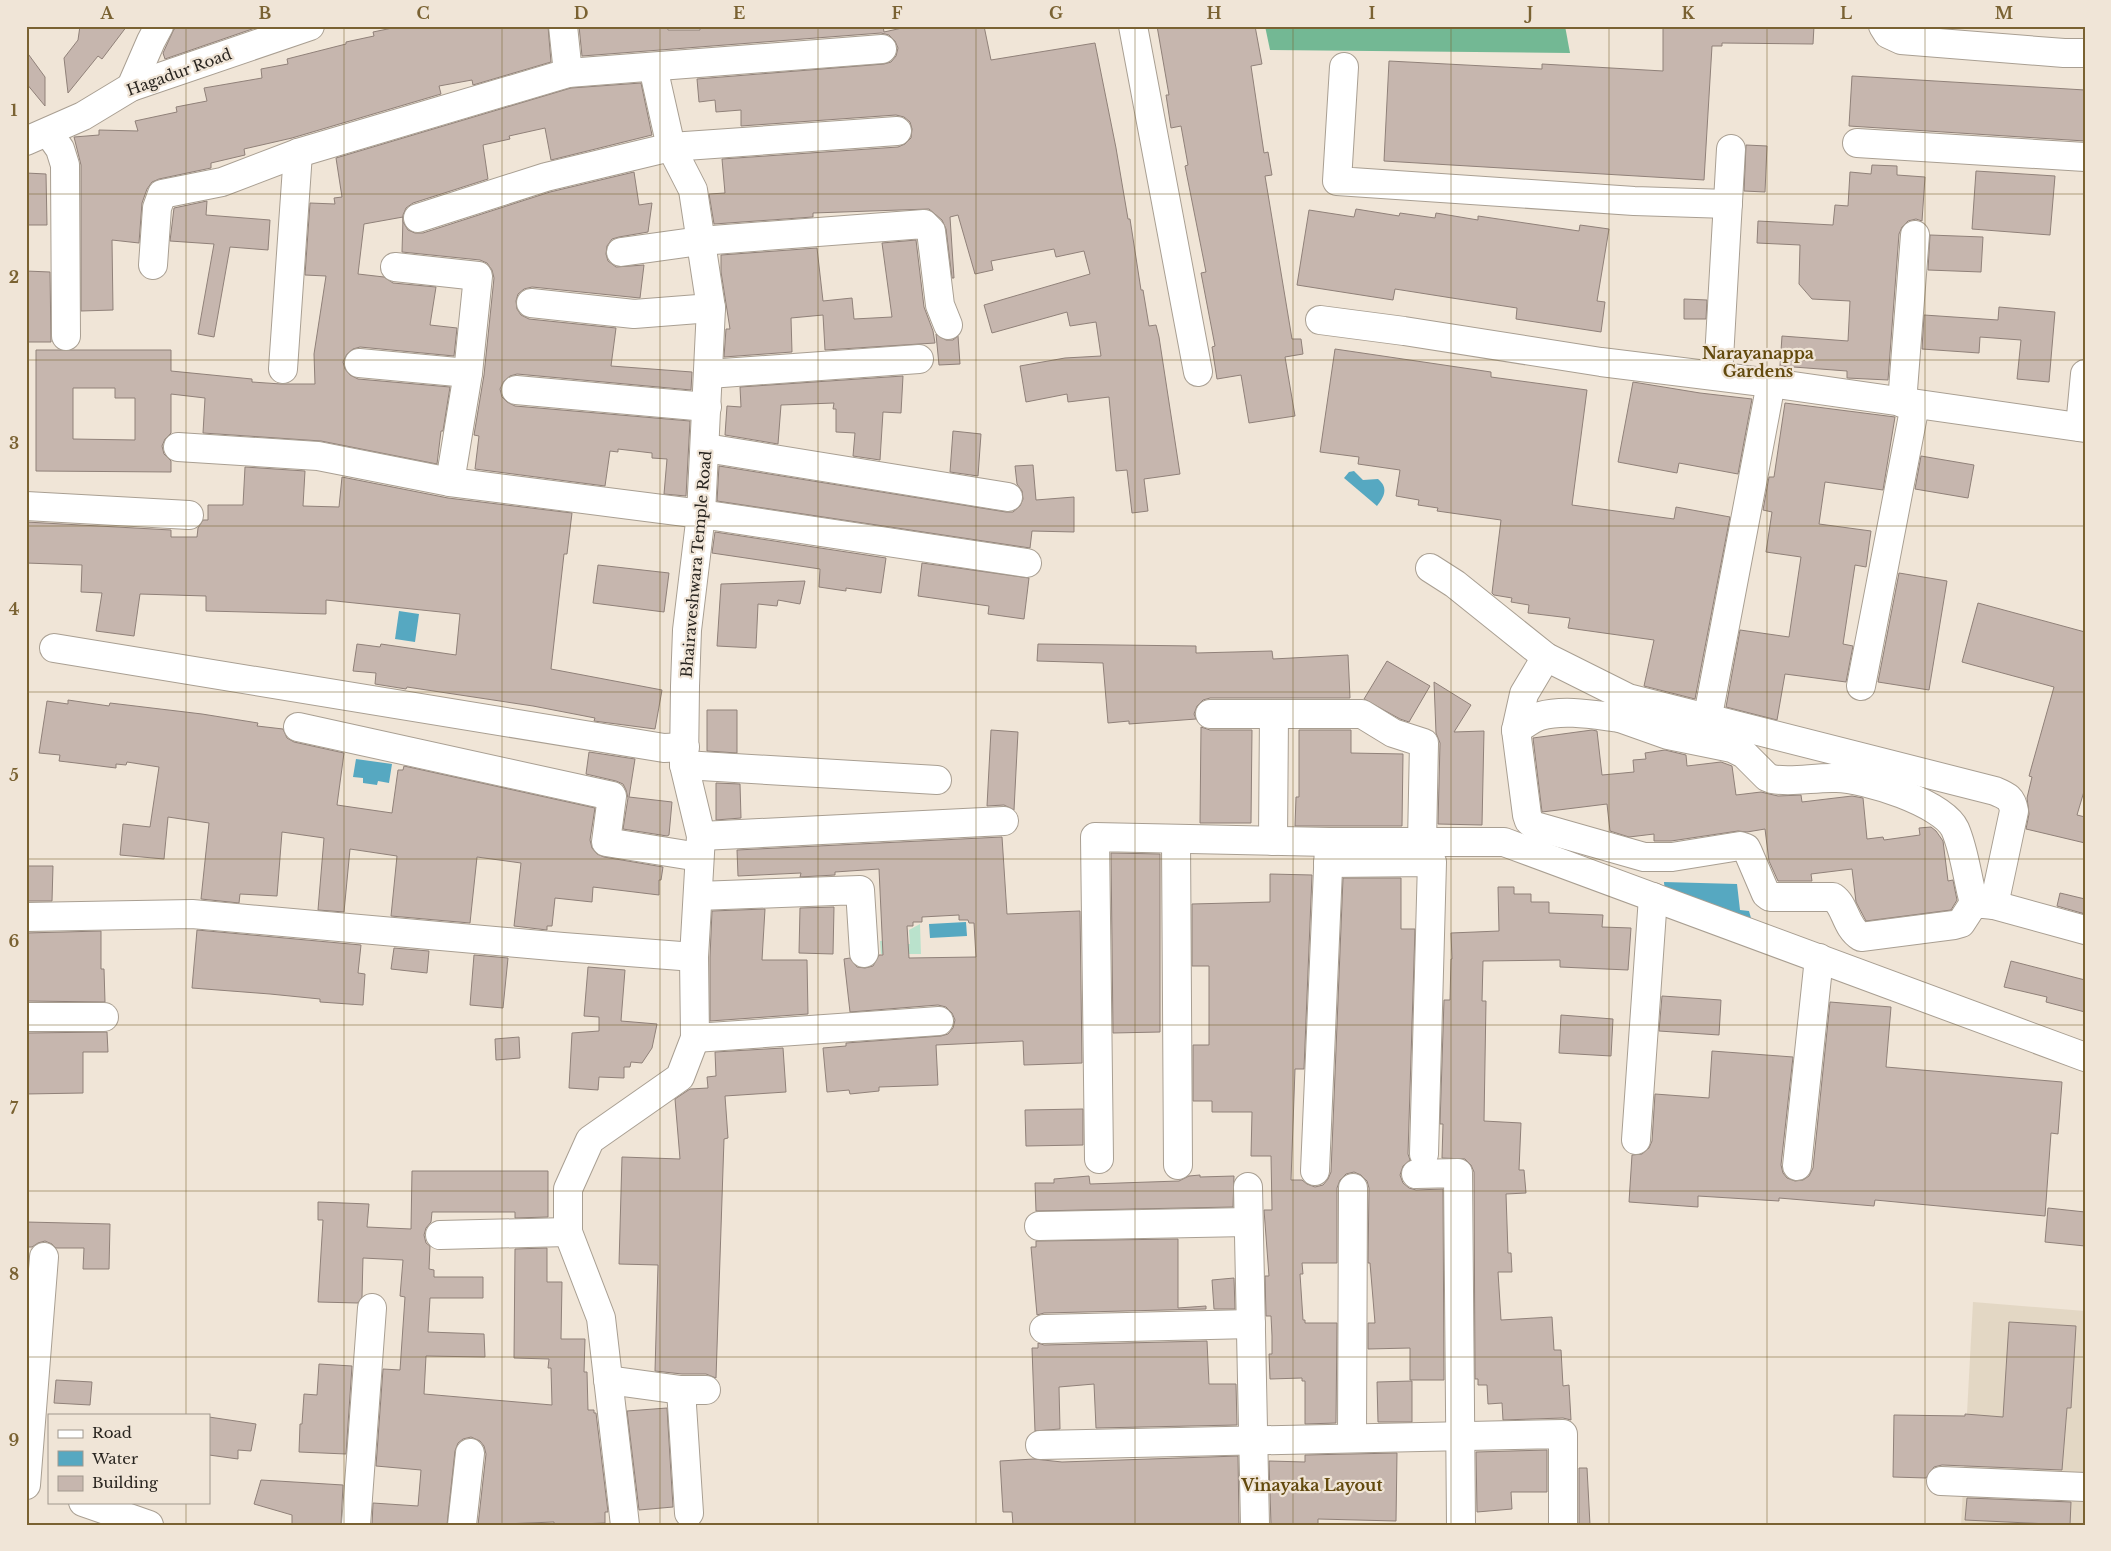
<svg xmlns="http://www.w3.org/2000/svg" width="2111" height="1551" viewBox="0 0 2111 1551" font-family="'Libre Baskerville',serif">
<rect width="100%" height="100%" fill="#f0e5d7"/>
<path fill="#e3d7c4" d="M1973,1302L2085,1311V1525H1961Z"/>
<path fill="#bae2cc" d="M920,924L921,954H881L880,941L895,940V944H910L909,930Z"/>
<path fill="#73b894" d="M1265,26H1565L1570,53L1270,50Z"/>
<g fill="#56a8c1">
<path d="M1354,471L1363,480L1378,479C1389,488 1384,497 1377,506L1344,478L1349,472Z"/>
<path d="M399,611L419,614L415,642L395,639Z"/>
<path d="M356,759L392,764L389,783L378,781L377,785L363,783V778L353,777Z"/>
<path d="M1664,882L1737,884L1740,910L1749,911L1753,925L1665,894Z"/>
<path d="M966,922L967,936L930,938L929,924Z"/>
</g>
<g fill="#c6b6ae" stroke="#908179" fill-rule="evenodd">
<path d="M80,26H127L102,59L98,56L68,93L64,58L78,40Z"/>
<path d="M183,26H258V27L165,59L163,53L174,29Z"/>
<path d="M402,26H548L551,62L473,85L472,80L439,86L441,94L292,138L244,149L245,155L211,163V168L159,179L152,182L147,189L142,203L139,243L112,240L113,310L81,311V165L74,137L99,135V130L138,131L135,121L177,112L176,107L207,101L204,88L262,78L261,69L288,64L287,59L346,44V42L374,36L373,32Z"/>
<path d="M579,26H667L668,30H700V26H883L884,32L911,26H984L991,60L1095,43L1116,148L1128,219H1130L1141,290H1143L1149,326L1156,325L1159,337L1180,474L1144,479L1148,511L1132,513L1127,470L1116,471L1109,397L1068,402L1067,394L1026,402L1020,366L1065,358L1101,356L1096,322L1070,326L1067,312L992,333L984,305L1090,274L1084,251L1056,257L1054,249L991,261L993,270L975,274L958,215L950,217L954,278H952L946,229L942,220L929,209L813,213V217L714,224L709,194L725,193L722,159L898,147L905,144L911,138L912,129L910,122L904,117L896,115L741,126V110L716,112L715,100L699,102L697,79L884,64L891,62L896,56L898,48L895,41L889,35L881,33L582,56Z"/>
<path d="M1157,26H1255L1262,64L1251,66L1264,153L1268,152L1272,175L1265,176L1292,339H1301L1303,354L1285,357L1295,416L1249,423L1241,375L1217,379L1212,347L1215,346L1201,273L1206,272L1185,166L1188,165L1181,126L1171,128L1166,95H1169Z"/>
<path d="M1663,26H1814L1813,44L1722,43V46H1712L1704,180L1384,161L1389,61L1542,69V64L1663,71Z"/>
<path d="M26,51L45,77V106L26,83Z"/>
<path d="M1852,76L2085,90V141L1849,126Z"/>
<path d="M641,83L652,135L551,160L545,128L509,136L510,139L483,145L488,179L413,203L406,208L403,215V222L408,230L415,233H423L550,192L634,172L639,205L652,203L648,232L619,237L612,239L607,246L606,254L608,261L616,267L644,265L640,298L532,287L524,289L518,294L516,301L517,309L521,315L529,319L616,328L611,366L692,372L691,390L517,374L510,376L504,381L500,389L502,397L507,402L515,406L690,421L686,496L664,494L667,459L652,458V453L618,449V452L610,451L605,486L475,469L479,436L474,435L484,375L494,278L492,270L487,263L480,260L402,252L403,217L364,224L358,274L384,277L393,283L436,287L430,325L457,328L454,356L360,347L353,349L347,354L343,362L345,369L350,375L358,379L450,387L443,431H441L437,464L321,441L203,433L205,398L171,394V433L165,439L162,446L164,454L171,461V472L36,471V350H171V371L252,379V382L281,384H315L314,354L326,276L305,275L310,203L335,204L334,198L342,197L336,158L571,88ZM73,388H115V398H135V440L73,439Z"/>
<path d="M1746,145L1767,146L1765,192L1744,191Z"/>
<path d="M1872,165L1897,166V175L1925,177L1922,221L1916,219L1908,221L1902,227L1899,234L1888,380L1847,378V371L1780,366L1782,336L1848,341L1850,301L1812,299L1799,284L1800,245L1757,243L1758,221L1833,225L1835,205L1848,206L1850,172L1871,174Z"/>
<path d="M1976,171L2055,176L2050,235L1972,229Z"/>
<path d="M26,173L46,174L47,225H26Z"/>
<path d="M207,201L206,215L270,220L268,250L230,247L214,337L198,334L214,244L170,241L174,208Z"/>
<path d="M1356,209L1399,216L1400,213L1435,218L1436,213L1478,220V216L1579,231L1580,225L1609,229L1597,301L1605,302L1601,332L1516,319L1517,308L1452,298L1395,289L1393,300L1297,285L1309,210L1354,217Z"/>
<path d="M1930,235L1983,237L1981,272L1928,270Z"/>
<path d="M916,240L924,307L933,331L935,343L825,350L823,315L791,318L792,352L724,357L726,329H730L721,272V255L817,248L823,301L852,298L854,319L892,317L882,243Z"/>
<path d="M26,271L50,272L51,342H26Z"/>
<path d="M1684,299L1707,300L1706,319H1684Z"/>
<path d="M1999,307L2055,312L2049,382L2017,379L2021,340L1980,337L1979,353L1922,349L1924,315L1998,320Z"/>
<path d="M936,334L946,340H953L958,336L960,364L939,365Z"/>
<path d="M1335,349L1491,372V377L1587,390L1572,505L1674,519L1676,507L1730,517L1695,699L1644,686L1654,640L1568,628L1570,618L1528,613L1529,605L1511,602L1512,598L1494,595L1492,593L1501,520L1437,511L1438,508L1418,505L1419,500L1396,496L1400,470L1358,464L1359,457L1320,452Z"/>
<path d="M903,376L901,413L883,412L880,460L853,456L855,433L836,432V409H833L834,403L781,405L778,444L725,435L727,406L741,407L740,387Z"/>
<path d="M1633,382L1700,393L1752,399L1738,474L1679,463L1677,473L1618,462Z"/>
<path d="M1785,403L1895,417L1883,490L1825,482L1819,524L1871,531L1866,567L1855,565L1843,644L1853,646L1846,682L1785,674L1777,720L1726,707L1740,630L1789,637L1801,557L1766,552L1772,512L1763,510L1769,477H1774Z"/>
<path d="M953,431L981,434L978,476L950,472Z"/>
<path d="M1921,456L1974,465L1968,498L1915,489Z"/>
<path d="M1033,465L1036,500L1074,497V532L1032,531L1030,548L717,501L719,466L1006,512H1013L1020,506L1023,499L1022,491L1017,484L1015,466Z"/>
<path d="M245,467L305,471L303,506L339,507L342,477L448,498L572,513L567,554H564L551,669L662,690L655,729L594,721L595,718L533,706L407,687L406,689L375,684L376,673L353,671L357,644L380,647L381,644L456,655L460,614L326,600V614L206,611V596L140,594L134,636L96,631L102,593L81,592L82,565L26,563V522L171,530V537H197L198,528L203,520H208V505H243Z"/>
<path d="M715,532L886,558L881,593L846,588V591L819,587L820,569L712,553Z"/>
<path d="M922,563L1029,578L1024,619L988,614L989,606L918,596Z"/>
<path d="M598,565L669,573L664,612L593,603Z"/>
<path d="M1899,573L1947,581L1929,690L1878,682Z"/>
<path d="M805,581L800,604L778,600L777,606L758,604L756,648L717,646L721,584Z"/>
<path d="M1978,603L2085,632V788L2077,815L2085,817V843L2026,829L2029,814L2027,798L2032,777L2029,776L2054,687L1962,662Z"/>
<path d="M1038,644L1196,646V653L1272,651L1273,659L1348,655L1350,698H1210L1203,700L1197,706L1194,714L1196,719L1129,724V721L1108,723L1103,663L1037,661Z"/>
<path d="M1387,661L1430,686L1409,722L1400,719L1364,699Z"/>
<path d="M1434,682L1471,705L1454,732L1484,731L1482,825L1438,824L1440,743L1436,733Z"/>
<path d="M68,700L109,706L110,703L202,714L258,723L257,726L283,729L287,738L294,742L344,753L337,805L392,813L398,770H403L404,766L595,808L590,840L592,848L597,854L604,857L663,867L661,880H659V895L593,887L592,902L555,898L552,926H547V930L514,926L521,863L477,857L470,923L391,916L397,856L350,849L344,912L318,910L324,838L282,832L277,896L240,894L239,903L201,899L209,823L168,817L164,859L120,855L123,824L150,827L159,767L127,762L126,765L116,764V768L76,763L59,761L60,755L39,753L47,701L68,704Z"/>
<path d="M707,710H737V753L707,751Z"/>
<path d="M1201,727L1210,730H1252L1251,823H1200Z"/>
<path d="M991,730L1018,732L1014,810L1004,805L987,806Z"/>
<path d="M1299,730H1351V753L1403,754L1402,826H1295L1296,797H1299Z"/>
<path d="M1592,730L1597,731L1602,775L1634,772L1633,760L1646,759L1645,753L1665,750L1686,755L1687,766L1721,762L1732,766L1736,795L1761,792L1778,796L1801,795L1802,802L1852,796L1863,798L1867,839L1883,837L1884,840L1920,835L1919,828L1931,827L1936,831L1943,841L1948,881L1953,880L1957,900L1951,910L1866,921L1856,902L1852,869L1811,874L1812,881H1778L1769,861L1765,829L1747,832L1738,831L1671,841H1654V834L1629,837L1610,831L1607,804L1542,812L1533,738Z"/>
<path d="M589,752L635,759L629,797L672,802L669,835L667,836L623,829L628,798L626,790L623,784L616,781L586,774Z"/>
<path d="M716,783L740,784L741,818L716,820Z"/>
<path d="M1002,837L1007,914L1080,911L1082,1063L1024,1065L1023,1041L936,1045L938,1085L879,1087V1091L850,1094L849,1090L827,1092L823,1048L846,1046V1043L941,1036L948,1034L953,1028L955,1020L952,1013L946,1007L938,1005L850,1012L844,959L850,958L857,967L865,968L873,966L879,955H883L879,869L835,872V875L800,877L801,873L738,876L737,850ZM959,915V920H968L969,923H974L976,957L909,958L907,926H913V922H922V917Z"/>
<path d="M1111,853L1160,854V1032L1113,1033Z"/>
<path d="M28,866H53L52,901H28Z"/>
<path d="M1270,874L1312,875L1304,1069H1295L1291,1180H1302L1307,1184L1315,1187L1323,1185L1328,1179L1331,1172L1343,878H1401V929H1415L1408,1154L1410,1160L1403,1166L1400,1175L1403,1183L1409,1188L1416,1190L1443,1189L1444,1380H1410V1348L1368,1349V1323H1375L1370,1263H1368L1369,1188L1367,1181L1361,1175L1354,1172L1346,1174L1340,1180L1337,1188V1263H1302L1303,1274H1300L1303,1320H1305V1323H1337L1336,1423L1305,1424V1381H1302V1378L1270,1379L1269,1354H1272V1336L1271,1316H1266L1265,1276H1269L1264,1210H1272L1271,1156H1251L1252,1112H1212V1101H1193V1045H1209V966H1192V904L1270,902Z"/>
<path d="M1498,887H1514V894H1531V902H1549V913L1603,915L1602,927L1631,928L1628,970L1560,967V960L1483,961L1482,1001H1486L1484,1121L1521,1123L1519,1170H1524L1526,1193L1506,1194L1508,1253H1511L1512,1272H1498L1501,1320L1552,1317L1554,1350H1561L1563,1386L1569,1385L1571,1420L1563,1418L1503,1420L1502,1403L1488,1404L1487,1385H1478V1379H1475L1474,1172L1471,1165L1465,1159L1442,1158L1443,1124H1440L1444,1000H1450L1451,959H1452L1451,933L1499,931Z"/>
<path d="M2060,893L2085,899V914L2057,906Z"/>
<path d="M834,907L833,954L799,953L800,908Z"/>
<path d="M765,909L762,960H807L808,1014L710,1021V957L712,911Z"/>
<path d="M197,930L361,945L358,973L365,974L363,1005L320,1002V999L270,994L192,988Z"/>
<path d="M101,931V969H104L105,1002L26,1001V933Z"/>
<path d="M394,948L429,951L427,973L391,969Z"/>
<path d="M474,955L508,958L503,1008L470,1005Z"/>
<path d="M2011,961L2085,980V1012L2046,1002L2047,997L2004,987Z"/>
<path d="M588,967L625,970L621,1021L657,1024L652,1048L642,1063L631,1062L630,1067H624V1078L599,1077L598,1090L569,1088L572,1033L599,1031V1017L584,1016Z"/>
<path d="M1662,996L1721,1000L1719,1035L1659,1031Z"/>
<path d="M1830,1002L1891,1007L1886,1067L2062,1082L2058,1134L2051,1133L2045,1216L1875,1200L1874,1206L1779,1198V1201L1698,1196V1207L1629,1202L1632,1155L1642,1154L1649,1148L1652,1141L1655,1094L1709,1098L1712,1051L1793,1057L1781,1165L1783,1173L1787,1178L1795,1181L1803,1180L1809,1176L1813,1168Z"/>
<path d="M1561,1015L1613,1019L1611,1056L1559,1053Z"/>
<path d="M107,1032L108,1052H83V1093L26,1094V1033Z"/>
<path d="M519,1037L520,1058L496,1060L495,1039Z"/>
<path d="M783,1048L786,1092L725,1096L728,1138L724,1139L716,1378L706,1374H682L655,1371L658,1265L619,1264L622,1157L680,1159L675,1099L690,1089L708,1088L707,1077L716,1076L715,1052Z"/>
<path d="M1083,1109V1145L1026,1146L1025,1110Z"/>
<path d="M412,1171H548V1217L515,1218V1212H432L431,1222L426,1228L424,1235L426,1243L430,1246L429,1269L434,1270V1277H483V1298H430L428,1332L484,1334L485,1357L426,1356L424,1394L552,1405L551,1368H548L549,1359L514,1358L515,1249L547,1248V1282H562L561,1339H585L584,1372H587L588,1410H594V1413H596L608,1512H605V1523L554,1525V1522L478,1525L486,1454L484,1446L480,1441L471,1437L463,1439L458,1443L455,1451L447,1525H372L373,1503L418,1506L421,1470L376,1466L383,1369L400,1370L405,1297L400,1296L403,1260L363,1258L362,1297L358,1303L318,1302L323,1220H318V1202L369,1204L367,1227L411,1229Z"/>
<path d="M1200,1175V1177L1234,1176L1233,1207L1036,1211L1035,1183H1054V1179L1089,1176L1090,1184L1179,1181L1189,1176Z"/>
<path d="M2048,1208L2085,1212V1246L2045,1242Z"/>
<path d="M26,1222L110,1224L109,1269H83L84,1248H56L52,1244L45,1241L38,1243L32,1247H26Z"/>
<path d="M1178,1239V1308L1206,1306V1309L1044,1313L1037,1315L1031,1247H1036V1241Z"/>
<path d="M1234,1278L1235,1309H1214L1212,1280Z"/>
<path d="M2009,1322L2076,1326L2071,1408H2067L2062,1470L1942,1465L1934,1467L1926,1478L1893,1477L1894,1415L1965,1416V1414L2003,1417Z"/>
<path d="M1207,1341L1209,1384H1236L1237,1425L1096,1428L1094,1384L1059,1387L1060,1429L1035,1431L1032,1348H1038V1343L1044,1345Z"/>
<path d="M319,1364L352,1366L346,1454L299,1452L300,1424H302L304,1394L317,1395Z"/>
<path d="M56,1380L92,1382L90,1405L54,1403Z"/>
<path d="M1412,1381V1422H1378L1377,1382Z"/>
<path d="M667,1408L673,1507L639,1510L627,1411Z"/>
<path d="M209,1417L256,1424L251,1451L238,1450V1459L209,1455Z"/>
<path d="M1547,1450V1492H1511L1512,1509L1477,1512L1476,1452Z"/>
<path d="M1397,1453L1396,1521L1318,1519V1525H1271L1269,1461L1305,1462V1455Z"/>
<path d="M1238,1456L1239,1525H1013L1012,1512H1003L1000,1461L1034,1459L1062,1462Z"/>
<path d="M1579,1468H1587L1590,1525H1579Z"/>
<path d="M261,1480L343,1485L341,1525H292V1515L254,1504Z"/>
<path d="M1967,1498L2071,1502L2070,1525L1965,1520Z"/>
</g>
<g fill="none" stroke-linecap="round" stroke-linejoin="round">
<g stroke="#a99f92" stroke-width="30">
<g id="minor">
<path d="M563,26L568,73"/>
<path d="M1133,26L1198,372"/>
<path d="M1883,26L1888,34L1901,40L2064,53H2085"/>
<path d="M1344,67L1337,181L1634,201L1728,204"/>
<path d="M131,87L151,41L159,26"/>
<path d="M48,132L60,149L65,165L66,336"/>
<path d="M26,141L83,116L131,87L310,26"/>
<path d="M1857,143L2085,157"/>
<path d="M418,218L546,177L671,147L897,131"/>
<path d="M621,252L700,241L924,224L931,231L940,305L948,325"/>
<path d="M153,265L157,208L162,194L222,182L298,153L568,73L882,49"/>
<path d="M395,267L478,276L468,373L450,482"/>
<path d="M531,303L634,314L711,308"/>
<path d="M1320,320L1404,331L1601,362L1771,383L2085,428"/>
<path d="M359,363L468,373"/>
<path d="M283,369L298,153"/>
<path d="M709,374L919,359"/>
<path d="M1718,376L1731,149"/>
<path d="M516,390L707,407"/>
<path d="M1902,403L1915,235"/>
<path d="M2080,427L2085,374"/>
<path d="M178,447L318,456L450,482L701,514L1027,563"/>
<path d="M706,448L1008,497"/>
<path d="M26,506L189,515"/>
<path d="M1430,568L1455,584L1546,657L1628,698L1995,791C2007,796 2012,798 2014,811L1994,905"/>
<path d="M54,648L664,748L685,747"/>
<path d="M1546,657L1524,694L1516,730L1527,815L1529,821L1535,826L1644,857H1672L1740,846L1746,848L1748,852L1766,894L1770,897H1833C1846,906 1845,927 1861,937L1954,925L1961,923L1974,903L1994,905L2085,930"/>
<path d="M1861,686L1915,405"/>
<path d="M1710,705L1771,383"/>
<path d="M1210,714H1362L1393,733L1424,743L1422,843"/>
<path d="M1620,718L1668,735L1732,748L1744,754L1767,777L1772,779C1792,783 1815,777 1836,778C1864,778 1943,803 1955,829C1965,852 1967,878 1974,903"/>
<path d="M298,727L612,796L606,842L699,857"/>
<path d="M1516,730C1523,726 1531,719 1540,716C1565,709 1595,715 1620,718L1627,702"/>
<path d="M684,765L937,780"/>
<path d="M701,836L1004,821"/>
<path d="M1176,839L1178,1165"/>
<path d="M1273,841L1274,714"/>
<path d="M1328,863L1432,862L1424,1154"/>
<path d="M698,896L860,890L864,953"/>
<path d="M26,917L192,914L563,947L694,957"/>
<path d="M26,1017H104"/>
<path d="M695,1038L939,1021"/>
<path d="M1636,1140L1653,897"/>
<path d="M1099,1159L1095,837L1329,842H1504L2085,1057"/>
<path d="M1797,1166L1819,958"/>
<path d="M1315,1171L1329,846"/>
<path d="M1416,1174L1458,1173L1461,1525"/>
<path d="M1248,1187L1255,1525"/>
<path d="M1039,1226L1248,1222"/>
<path d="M440,1235L568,1232"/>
<path d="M1044,1329L1251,1324"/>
<path d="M608,1380L681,1390H706"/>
<path d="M681,1390L689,1513"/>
<path d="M1352,1438L1353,1188"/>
<path d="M1040,1445L1563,1434V1525"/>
<path d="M1941,1481L2085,1487"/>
<path d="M26,1485L44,1257"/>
<path d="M83,1502L149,1525"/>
<path d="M356,1525L372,1308"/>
<path d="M462,1525L470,1453"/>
<path d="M625,1525L601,1318L568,1232V1189L590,1140L680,1077L695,1038L694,957L701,836L684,765L685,686L687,630L701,514L711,308L693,190L671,147L653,67"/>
</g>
</g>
<use href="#minor" stroke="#fff" stroke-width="28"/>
</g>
<path fill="none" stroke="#7a6232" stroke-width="1" stroke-opacity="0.55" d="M186,26V1415M344,26V1525M502,26V1525M660,26V1525M818,26V1525M976,26V1525M1135,26V1525M1293,26V1525M1451,26V1525M1609,26V1525M1767,26V1525M1925,26V1525M26,194H2085M26,360H2085M26,526H2085M26,692H2085M26,859H2085M26,1025H2085M26,1191H2085M26,1357H2085M186,1502V1525"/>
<g text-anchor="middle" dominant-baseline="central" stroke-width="4.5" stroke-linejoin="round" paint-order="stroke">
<g font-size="15" fill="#28241f" stroke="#f0e5d7">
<text transform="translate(179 72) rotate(-20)">Hagadur Road</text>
<text transform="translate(696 564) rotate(-85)">Bhairaveshwara Temple Road</text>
</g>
<g font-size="16" font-weight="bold" fill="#62490d" stroke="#f0e5d7">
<text x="1758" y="353">Narayanappa<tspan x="1758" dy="18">Gardens</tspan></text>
<text x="1312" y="1485">Vinayaka Layout</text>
</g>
</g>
<rect width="2111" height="1551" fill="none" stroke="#f0e5d7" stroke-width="55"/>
<rect x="48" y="1414" width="162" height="90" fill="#f0e5d7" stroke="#a0988d"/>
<rect x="58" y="1430" width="25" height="8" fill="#ffffff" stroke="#a0988d"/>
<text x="92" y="1438" font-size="15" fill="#28241f">Road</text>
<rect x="58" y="1451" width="25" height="15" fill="#56a8c1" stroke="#a0988d"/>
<text x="92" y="1464" font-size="15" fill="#28241f">Water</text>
<rect x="58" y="1476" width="25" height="15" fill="#c6b6ae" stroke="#a0988d"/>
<text x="92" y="1488" font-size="15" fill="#28241f">Building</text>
<rect x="28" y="28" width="2056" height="1496" fill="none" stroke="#7a6232" stroke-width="2"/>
<g font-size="16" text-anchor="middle" font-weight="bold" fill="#7a6232">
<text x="107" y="19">A</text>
<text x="265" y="19">B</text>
<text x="423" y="19">C</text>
<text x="581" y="19">D</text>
<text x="739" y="19">E</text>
<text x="897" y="19">F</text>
<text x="1056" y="19">G</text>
<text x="1214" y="19">H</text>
<text x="1372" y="19">I</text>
<text x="1530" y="19">J</text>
<text x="1688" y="19">K</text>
<text x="1846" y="19">L</text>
<text x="2004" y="19">M</text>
<text x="14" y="116">1</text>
<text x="14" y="283">2</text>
<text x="14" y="449">3</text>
<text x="14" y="615">4</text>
<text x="14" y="781">5</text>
<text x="14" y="947">6</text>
<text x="14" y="1114">7</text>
<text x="14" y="1280">8</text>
<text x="14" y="1446">9</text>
</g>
</svg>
